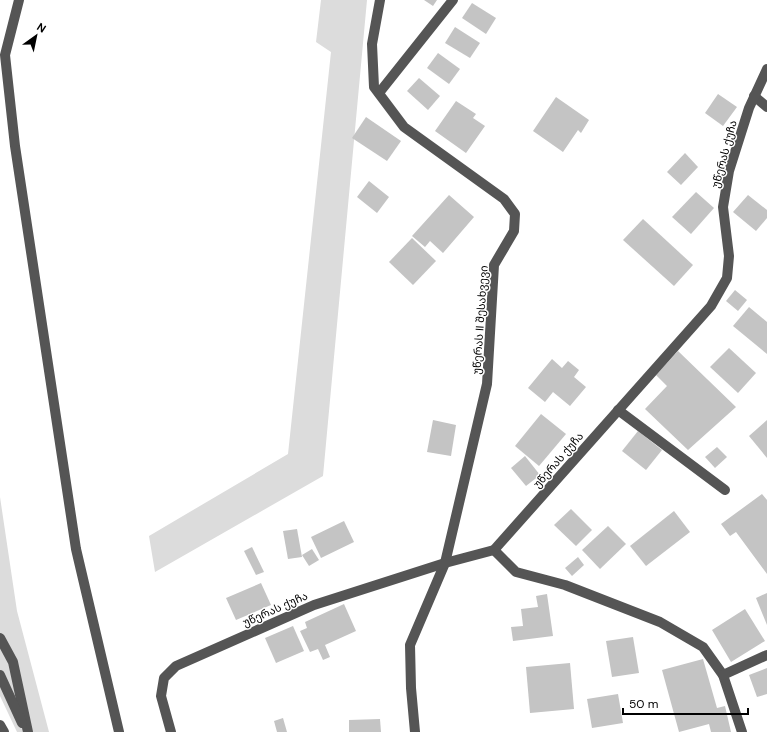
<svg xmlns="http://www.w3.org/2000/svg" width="767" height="732" viewBox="0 0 767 732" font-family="'DM Sans','Noto Sans Georgian',sans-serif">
<rect width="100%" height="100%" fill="#fff"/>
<g fill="#dcdcdc">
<path d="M321,0H367L323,476L155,572L149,536L288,454L331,52L316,42Z"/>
<path d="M0,497L17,611L49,732H17L0,696Z"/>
</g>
<g fill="#c4c4c4">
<path d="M424,0H437L433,6Z"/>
<path d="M472,3L496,18L486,34L462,18Z"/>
<path d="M455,27L480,43L470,58L445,43Z"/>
<path d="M438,53L460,69L449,84L427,68Z"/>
<path d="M419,78L440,96L428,110L407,91Z"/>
<path d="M718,94L737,107L723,126L705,113Z"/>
<path d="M556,97L589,120L581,133L578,130L563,152L533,131Z"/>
<path d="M456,101L476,114L473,118L485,126L466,153L435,131Z"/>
<path d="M366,117L401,141L387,161L352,138Z"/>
<path d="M685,153L698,167L681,185L667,172Z"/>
<path d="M369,181L389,197L377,213L357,197Z"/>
<path d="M696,192L714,208L691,234L672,217Z"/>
<path d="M449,195L474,217L443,253L430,241L425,247L412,236Z"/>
<path d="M748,195L767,210V218L756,231L733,212Z"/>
<path d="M643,219L693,265L674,286L623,240Z"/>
<path d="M412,238L436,261L413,285L389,262Z"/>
<path d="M735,290L747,300L738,311L726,301Z"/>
<path d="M749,307L767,322V354L733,326Z"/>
<path d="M729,348L756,373L738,393L710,367Z"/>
<path d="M678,351L736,407L688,450L645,409L667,386L656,375Z"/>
<path d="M552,359L562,368L568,361L579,370L574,377L586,387L570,406L553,392L545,402L528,388Z"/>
<path d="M541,414L566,434L539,466L515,446Z"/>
<path d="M433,420L456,425L451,456L427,452Z"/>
<path d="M767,420V458L749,436Z"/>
<path d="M638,431L662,450L646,470L622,451Z"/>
<path d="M717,447L727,457L715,468L705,457Z"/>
<path d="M525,456L540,475L526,486L511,468Z"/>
<path d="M762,494L767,500V574L736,532L730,536L721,524Z"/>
<path d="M571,509L592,530L576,546L554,525Z"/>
<path d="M674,511L690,532L646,566L630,546Z"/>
<path d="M344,521L354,542L321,558L311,537Z"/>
<path d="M608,526L626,544L600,569L582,550Z"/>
<path d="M297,529L302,557L288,559L283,531Z"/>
<path d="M252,547L264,572L256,575L244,551Z"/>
<path d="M312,549L319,560L309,566L302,555Z"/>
<path d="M578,557L584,565L572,576L565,568Z"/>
<path d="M261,583L271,605L236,620L226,598Z"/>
<path d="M767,593V625L756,598Z"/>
<path d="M547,594L553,636L513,641L511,627L523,626L521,609L538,607L536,596Z"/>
<path d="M344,604L356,631L325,645L330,657L323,660L318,649L310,652L300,631L307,628L305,622Z"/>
<path d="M745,609L765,641L731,662L712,630Z"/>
<path d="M293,626L304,651L276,663L265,638Z"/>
<path d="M633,637L639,673L612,677L606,641Z"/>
<path d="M703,659L717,708L725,706L731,732H711L709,724L679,732L662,670Z"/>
<path d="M570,663L574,709L530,713L526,667Z"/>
<path d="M767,668V694L757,697L749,675Z"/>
<path d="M618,694L623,723L592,728L587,699Z"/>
<path d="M283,718L287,732H277L274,721Z"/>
<path d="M380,719L381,732H349V720Z"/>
</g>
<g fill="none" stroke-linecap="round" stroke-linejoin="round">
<g stroke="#555" stroke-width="10">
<path d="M19,0L5,55L15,146L76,549L119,732"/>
<path d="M380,0L372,44L374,87L404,127L504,199L515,214L514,231L494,265L487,384L445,563L410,645L411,688L415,732"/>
<path d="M379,93L453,0"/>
<path d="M754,96L767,107"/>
<path d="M618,410L725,490"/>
<path d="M494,550L516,572L565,585L660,622L703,647L723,675L742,732"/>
<path d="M0,638L13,662L28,732"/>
<path d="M0,675L22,723"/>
<path d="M723,675L767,655"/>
<path d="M0,725L4,732"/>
<path d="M171,732L161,696L164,678L176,666L314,605L445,563L494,550L711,306L727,278L729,256L723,207L729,171L749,108L767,69"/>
</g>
</g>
<g text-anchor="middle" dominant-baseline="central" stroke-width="3" stroke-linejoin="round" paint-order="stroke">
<g font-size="11" fill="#000" stroke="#fff">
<text transform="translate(724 154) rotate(-75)">უწერას ქუჩა</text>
<text transform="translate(480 320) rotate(-86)">უწერას II შესახვევი</text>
<text transform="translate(558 460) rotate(-49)">უწერას ქუჩა</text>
<text transform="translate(275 609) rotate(-24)">უწერას ქუჩა</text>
</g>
</g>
<g transform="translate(36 36) rotate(33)" stroke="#ffffff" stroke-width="3" paint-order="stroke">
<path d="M0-3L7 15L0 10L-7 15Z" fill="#000000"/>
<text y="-6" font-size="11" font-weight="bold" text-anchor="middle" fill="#000000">N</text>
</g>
<path d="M623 708v6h125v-6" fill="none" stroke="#000000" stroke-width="2"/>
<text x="629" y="708" font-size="12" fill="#000000" stroke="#ffffff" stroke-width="3" paint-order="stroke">50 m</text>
</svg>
